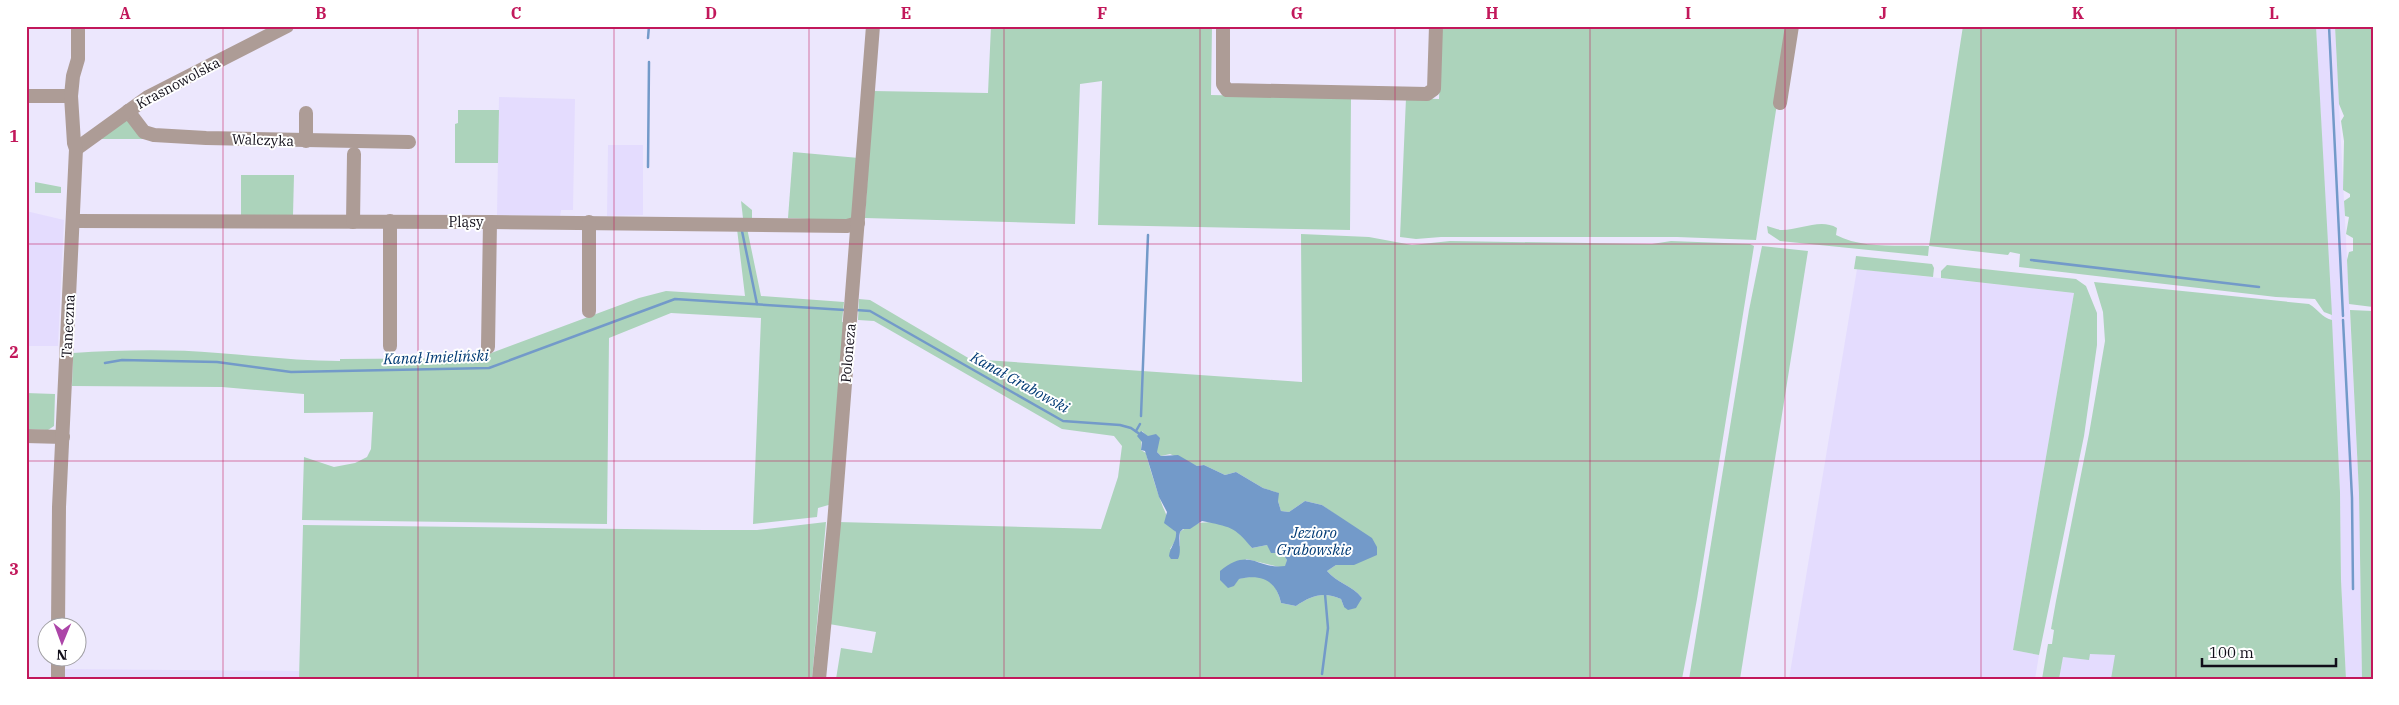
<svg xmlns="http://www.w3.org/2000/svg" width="2399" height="705" viewBox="0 0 2399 705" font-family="'IBM Plex Serif',serif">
<rect width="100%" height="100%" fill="#ece7fd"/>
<g fill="#e4dcfe">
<path d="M2316,26H2335L2359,493L2362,679H2346L2341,580L2340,492Z"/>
<path d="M499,97L575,99L573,210H561L560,216L497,215Z"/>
<path d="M608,145H643V215L607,216Z"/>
<path d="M26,211L64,220L58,346H26Z"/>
<path d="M1857,269L2074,293L2013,650L2039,655L2035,679H1789Z"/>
<path d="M2064,650L2115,655L2295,679H2059Z"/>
<path d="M64,669L299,671V679H64Z"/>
</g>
<g fill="#acd3bb" fill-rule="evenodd">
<path d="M991,26H1212L1211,95L1351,98L1350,230L1098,225L1102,81L1080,84L1075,224L865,218L873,91L988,93Z"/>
<path d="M1442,26H1789L1756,240L1677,237H1441L1416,239L1400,237L1406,98L1439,99Z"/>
<path d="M1963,26H2316L2332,315L2324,312L2315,299L2276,297L2019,267L2020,254L2010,252L2008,255L1929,246L1928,256L1780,241L1768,233L1767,226C1772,227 1777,230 1782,230C1800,230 1821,218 1837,228L1836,235C1862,249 1900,245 1929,246Z"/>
<path d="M2335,26H2373V307L2349,304L2347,260L2349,252L2353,251V238L2346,234L2349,217L2345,216L2344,201L2350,197V194L2343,190L2344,141L2341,121L2344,116L2339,104Z"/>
<path d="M458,110H499L498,163H455V124L458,123Z"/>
<path d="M126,119L144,139H99Z"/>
<path d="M793,152L859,158L854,213L849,221L788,218Z"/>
<path d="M241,175H294L293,215H241Z"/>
<path d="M35,182L61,187V193H35Z"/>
<path d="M741,201L752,210V218H743Z"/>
<path d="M747,228L761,296L844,302L842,322H847L832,504L818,508L817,517L753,524L761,318L671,313L609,338L607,524L302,520L304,457L334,467L355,463L367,457L371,449L373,412L304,413V394L222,387L72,386L73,353C121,350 170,349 218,353C259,356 299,361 340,361V359L478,358L639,298L666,291L745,296L737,229Z"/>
<path d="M1301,234L1369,237L1412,245L1450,241L1652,244L1671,241L1750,244L1754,246L1697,599L1682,679H836L841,648L872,653L876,632L829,624L838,522L1101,529L1118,477L1122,446L1114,436L1062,429L874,321L858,320L859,299L870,300L970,359L1302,382ZM1142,431L1157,448V452L1161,456L1170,454L1197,466L1204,465L1225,475L1236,472L1263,488L1278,493V501L1281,511L1289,512L1305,501L1322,505L1346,522L1354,565H1336L1327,571C1337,583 1352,585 1362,598L1344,607L1341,599C1323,591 1311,596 1296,606L1281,603C1275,578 1263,573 1238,579L1234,586L1246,559L1279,567H1286L1287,560L1282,553L1267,545L1252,548C1248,543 1244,536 1239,532C1222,519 1195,519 1180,532V546L1170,549L1177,538L1176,532C1167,525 1149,467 1146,453L1141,450Z"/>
<path d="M1762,246L1808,251L1740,679H1689L1749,310Z"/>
<path d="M1856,256L1932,264L1934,268L1933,277L1854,269Z"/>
<path d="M1947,265L2076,279L2086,286L2097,313V345L2084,436L2039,655L2013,650L2074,293L1941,278V271Z"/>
<path d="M2094,282L2309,304C2318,309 2321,317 2332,320L2340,492L2341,580L2346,679H2111L2115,655L2090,654L2089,660L2063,657L2059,679H2042L2048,644H2052L2054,630L2051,629L2056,601L2089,434L2105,341L2103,312Z"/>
<path d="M2350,310L2373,311V679H2362L2359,493Z"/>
<path d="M26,393L55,394L54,426L48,430L26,429Z"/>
<path d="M826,522L812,679H299L303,525L703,530H757Z"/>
</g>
<path fill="#739ac9" d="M1141,431L1148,436L1156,434L1160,438L1157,452L1161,456L1178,455L1197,466L1204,465L1225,475L1236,472L1263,488L1279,493L1278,501L1281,511L1289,512L1305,501L1322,505L1372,538L1377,547V555L1354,565H1336L1327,571C1337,583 1352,585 1362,598L1356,608L1348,610L1344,607L1341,599C1323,591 1311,596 1296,606L1281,603C1276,580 1261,574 1239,579L1234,586L1228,588L1220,580V571C1250,546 1257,570 1285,566L1287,560L1282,553H1271L1267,545L1252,548C1234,526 1230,527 1202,521L1190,529H1183L1180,532C1178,541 1182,551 1178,559H1171L1169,556C1170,547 1177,541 1176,532L1164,523L1167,512L1159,497L1145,451L1141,450L1142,442L1137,436Z"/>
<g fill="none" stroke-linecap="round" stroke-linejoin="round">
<g stroke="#739ac9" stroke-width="2.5">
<path d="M2329,26L2343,316"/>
<path d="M648,38L649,26"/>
<path d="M648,167L649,62"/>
<path d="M742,231L757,304"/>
<path d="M2031,260L2259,287"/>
<path d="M856,310L870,311L1063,421L1120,425L1131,428L1141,435"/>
<path d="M2343,320L2352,498L2353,589"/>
<path d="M105,363L122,360L217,362L291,372L489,368L675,299L845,310"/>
<path d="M1141,416L1148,235"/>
<path d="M1136,431L1140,424"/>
<path d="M1322,674L1328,628L1325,594"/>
</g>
<g stroke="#ad9c96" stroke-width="14">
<path d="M1223,26V84L1227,90L1427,94L1434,89L1436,26"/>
<path d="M26,96H71"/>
<path d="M1780,103L1792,26"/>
<path d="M128,111L144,132L154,135L206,138L409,142"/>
<path d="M306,141V113"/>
<path d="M76,149L148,97L287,26"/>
<path d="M74,221L490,222L847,226L858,223"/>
<path d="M353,222L354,154"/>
<path d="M589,222V311"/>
<path d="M390,346V221"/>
<path d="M488,347L490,222"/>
<path d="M26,436L63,437"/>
<path d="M58,628L59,507L76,149L74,143L71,96L73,76L78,59V26"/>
<path d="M58,658V679"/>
<path d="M819,679L834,524L873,26"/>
</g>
</g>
<path fill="none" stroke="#c2185b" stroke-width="1" stroke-opacity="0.55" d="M223,26V679M418,26V679M614,26V679M809,26V679M1004,26V679M1200,26V679M1395,26V679M1590,26V679M1785,26V679M1981,26V679M2176,26V679M26,244H2373M26,461H2373"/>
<g text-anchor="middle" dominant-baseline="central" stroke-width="4" stroke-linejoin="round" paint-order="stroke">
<g font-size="14" fill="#110e19" stroke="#fff">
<text transform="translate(178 83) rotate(-28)">Krasnowolska</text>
<text transform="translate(263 140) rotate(2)">Walczyka</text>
<text x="466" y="222">Pląsy</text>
<text transform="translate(68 326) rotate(-87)">Taneczna</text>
<text transform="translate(848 353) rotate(-85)">Poloneza</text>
</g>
<g font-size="15" font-style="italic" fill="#023b75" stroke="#fff">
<text transform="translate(436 357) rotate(-2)">Kanał Imieliński</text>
<text transform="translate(1020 382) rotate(29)">Kanał Grabowski</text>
<text x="1314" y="532">Jezioro<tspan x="1314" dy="17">Grabowskie</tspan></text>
</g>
</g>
<rect width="2399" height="705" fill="none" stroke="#ffffff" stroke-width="55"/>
<g transform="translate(62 642) rotate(181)"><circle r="24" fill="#ffffff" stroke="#a09fa3"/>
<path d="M0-4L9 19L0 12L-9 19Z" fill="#ac45a8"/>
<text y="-8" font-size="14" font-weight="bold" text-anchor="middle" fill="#110e19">N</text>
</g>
<path d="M2202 658v8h134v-8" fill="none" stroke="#110e19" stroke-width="2.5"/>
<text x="2209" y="658" font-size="15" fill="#110e19" stroke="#ffffff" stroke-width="4" paint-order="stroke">100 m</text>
<rect x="28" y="28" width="2344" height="650" fill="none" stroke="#c2185b" stroke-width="2"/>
<g font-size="16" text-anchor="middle" font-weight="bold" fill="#c2185b">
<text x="125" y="19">A</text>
<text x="321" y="19">B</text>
<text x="516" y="19">C</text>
<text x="711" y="19">D</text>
<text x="906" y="19">E</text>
<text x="1102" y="19">F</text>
<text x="1297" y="19">G</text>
<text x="1492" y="19">H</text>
<text x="1688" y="19">I</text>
<text x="1883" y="19">J</text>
<text x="2078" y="19">K</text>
<text x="2274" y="19">L</text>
<text x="14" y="142">1</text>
<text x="14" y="358">2</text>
<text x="14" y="575">3</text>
</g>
</svg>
